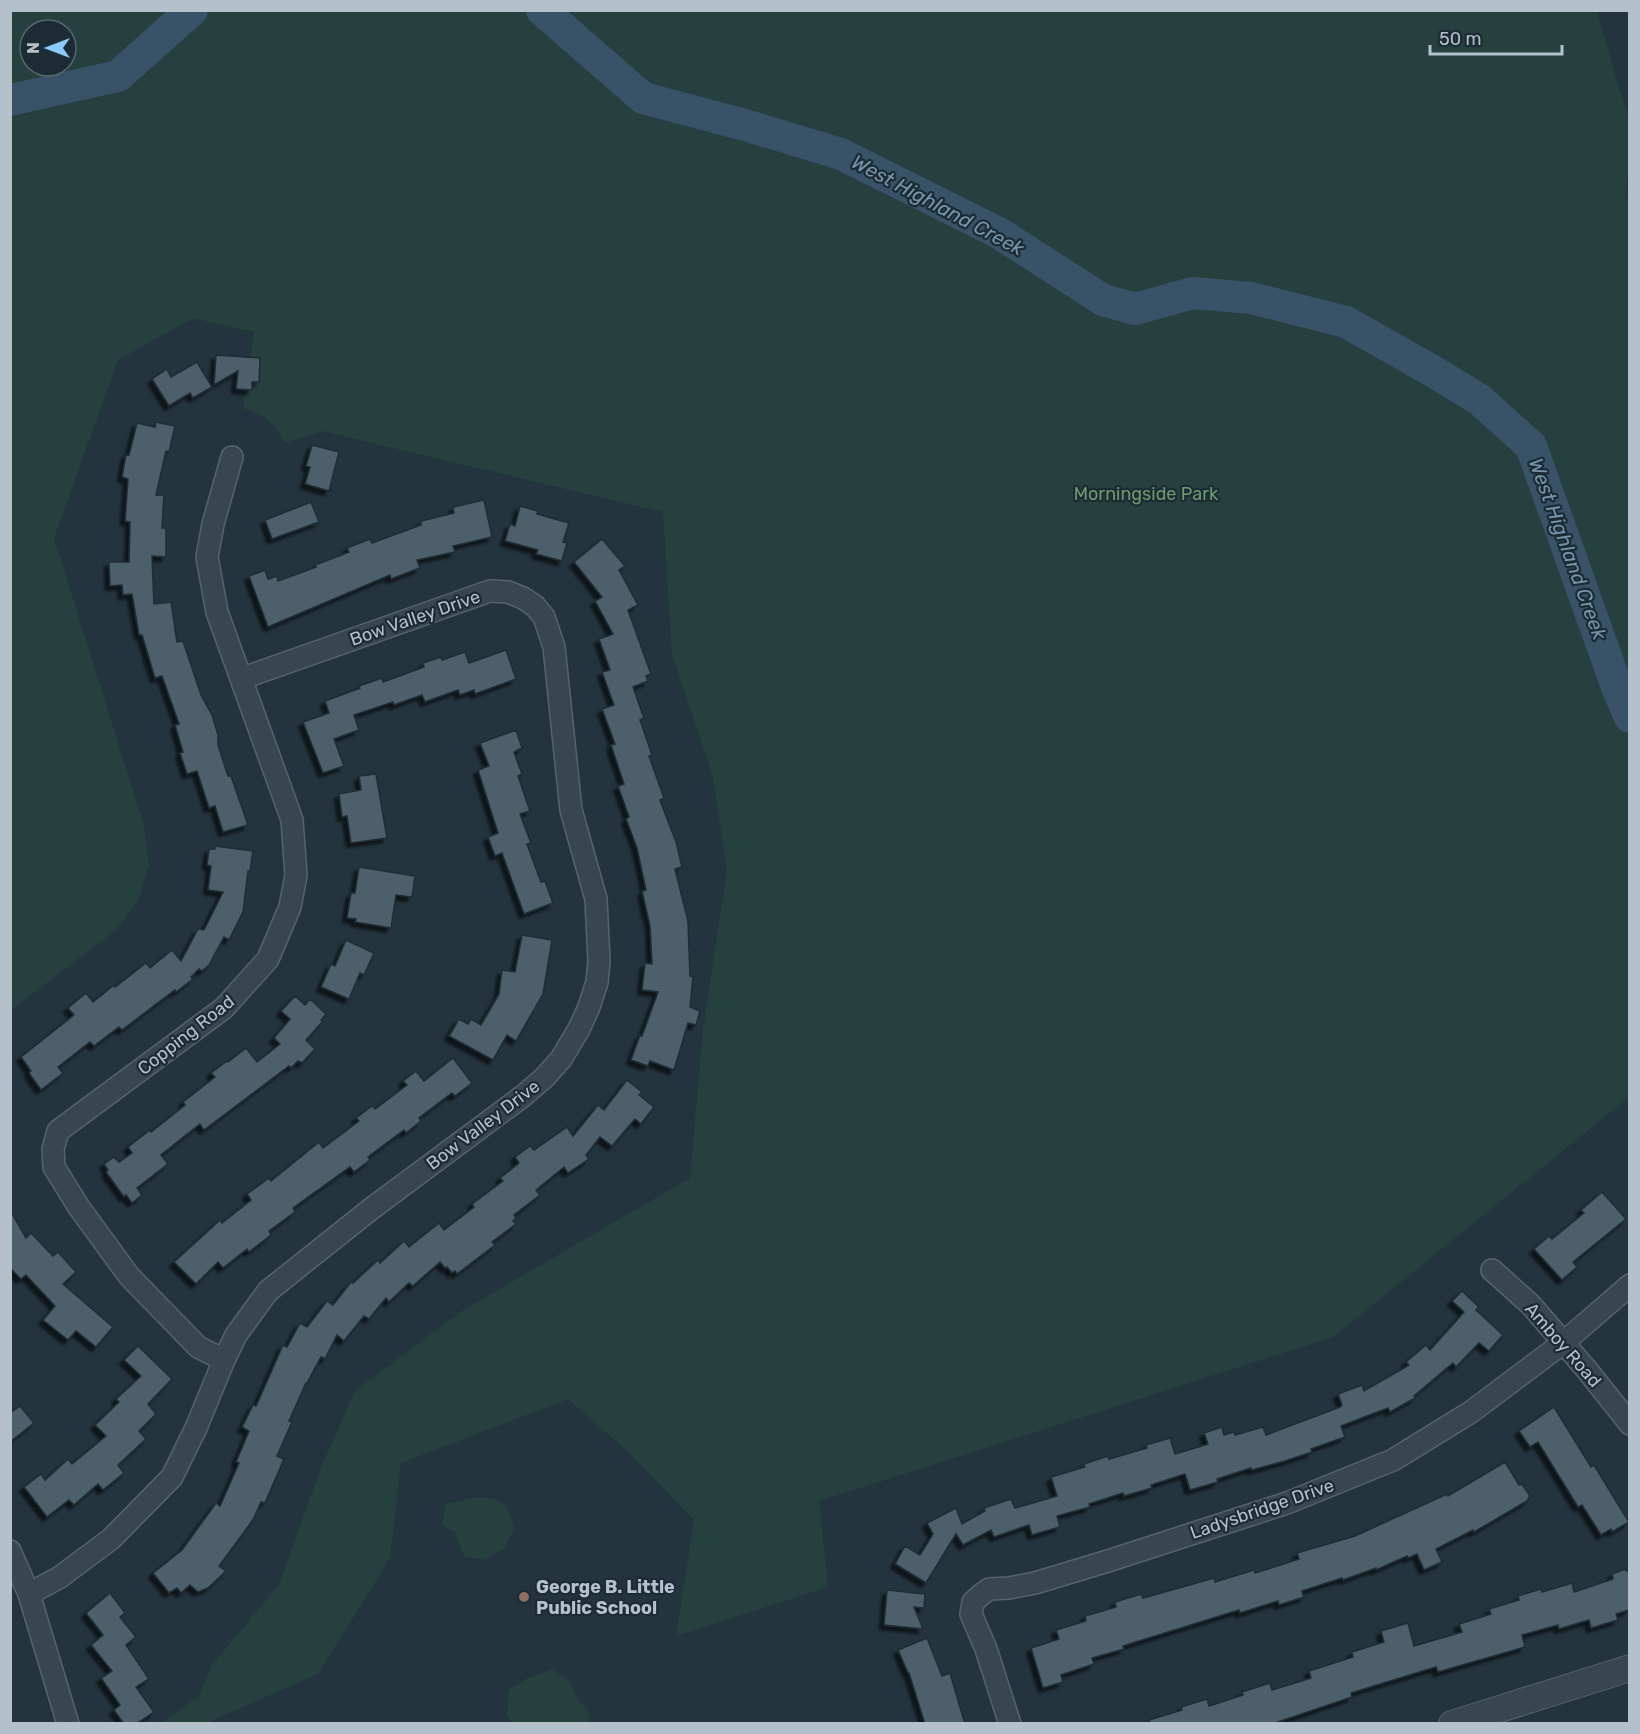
<svg xmlns="http://www.w3.org/2000/svg" width="1640" height="1734" viewBox="0 0 1640 1734" font-family="Rubik,sans-serif">
<defs>
<filter id="shadow"><feDropShadow dx="-4.5" dy="4.5" stdDeviation="1.5" flood-color="#0009"/></filter>
</defs>
<rect width="100%" height="100%" fill="#24343f"/>
<g fill="#26403f" fill-rule="evenodd">
<path d="M11,11L1596,10L1630,124V161L1625,198L1630,199L1629,1097L1333,1337L819,1501L828,1587L676,1636L694,1520L626,1450L568,1399L401,1463L390,1558L318,1674L206,1723H162L199,1696L212,1665L279,1585L320,1470L355,1391L462,1311L690,1178L703,1030L727,869L712,773L672,654L663,512L322,431L284,443C277,424 262,413 243,408L254,332L193,318L118,360L54,538L144,826L149,864L139,899L116,930L11,1010ZM30,30H66V66H30Z"/>
<path d="M479,1497C505,1499 508,1505 514,1529L504,1549L484,1560L464,1556L455,1532L442,1525L446,1504Z"/>
<path d="M552,1669L569,1681L578,1700L589,1711L590,1723H512L507,1716L509,1690L526,1679Z"/>
</g>
<g fill="none" stroke-linecap="round" stroke-linejoin="round">
<g stroke="#385367" stroke-width="32">
<path d="M542,10L643,98L745,125L841,154L999,233L1103,300L1135,309L1193,293L1251,298L1346,322L1436,373L1480,400L1531,446L1618,690L1630,717"/>
<path d="M10,100L118,76L192,10"/>
</g>
</g>
<g fill="#4d5e6a" stroke="#1f2d36" stroke-width="1.5" filter="url(#shadow)">
<path d="M216,355L260,358L259,382H252V390L236,389L238,371L214,385Z"/>
<path d="M197,362L212,387L193,398L190,393L169,406L152,379L167,369L171,377Z"/>
<path d="M156,422L175,426L169,452L166,451L156,495H164L162,528H166V557L152,556L154,604L171,602L177,642L183,641L201,695L212,715L218,735V745L228,776H231L248,825L223,832L215,806L209,808L197,771L187,774L180,753L183,752L175,725L179,724L162,676L155,678L142,635H139L132,594L123,595L122,585L110,586L109,562H129L130,522L125,521L128,479L122,477L126,454L129,455L137,423L155,427Z"/>
<path d="M312,445L339,452L329,491L305,484L310,467L306,466Z"/>
<path d="M484,500L492,537L453,546L455,552L417,560L420,568L391,579L390,575L268,627L249,576L265,570L268,579L277,576L278,581L316,567L315,565L349,552L347,548L370,539L372,543L421,525V521L454,513L453,507Z"/>
<path d="M311,502L319,522L272,539L265,520Z"/>
<path d="M520,506L538,511L537,514L569,523L563,542L567,543L562,561L536,554L538,550L505,541L510,524L515,526Z"/>
<path d="M602,539L625,566L619,570L638,605L628,610L651,674L646,676L648,681L633,687L644,718L640,720L652,755L649,756L664,798L660,800L676,842L682,867L675,869L688,921L690,976L693,977L690,1007L700,1011L696,1025L688,1023L674,1070L650,1061L648,1066L631,1060L640,1035L642,1036L658,992L642,990L645,963L652,964L650,926L642,891L646,890L637,848L626,819L629,817L618,786L624,784L611,745L615,744L602,709L614,705L602,672L610,670L599,639L613,634L595,601L602,597L574,562Z"/>
<path d="M506,650L516,679L475,694L474,690L460,695L458,690L425,702L422,695L394,705L393,702L354,715L359,730L334,739L344,766L323,773L303,722L329,713L325,701L360,688L359,686L382,678L383,682L424,667L423,663L441,657L442,660L465,652L469,663Z"/>
<path d="M516,730L522,748L514,752L522,774L518,776L530,811L520,814L531,843L527,844L541,882L545,881L553,903L524,914L502,853L495,856L488,837L498,833L478,770L489,766L480,743Z"/>
<path d="M376,774L387,838L351,843L347,816L342,817L339,794L361,790L359,776Z"/>
<path d="M215,846L253,851L250,871H248L243,912L229,940L224,937L209,965L202,971L199,969L191,977L193,979L176,992L175,990L122,1030L119,1027L94,1046L90,1042L58,1067L63,1073L41,1090L29,1073L31,1071L21,1057L74,1015L68,1008L86,993L93,1002L114,985L115,987L146,963L150,968L172,950L181,961L198,929L204,930L223,892L208,890L211,866L207,865L209,849H215Z"/>
<path d="M359,867L415,876L412,897L396,895L391,928L355,922L356,919L347,918L351,893H355Z"/>
<path d="M522,935L552,940L543,994L516,1041L507,1035L493,1060L449,1036L459,1019L468,1024L471,1019L481,1025L499,994L502,970L515,972Z"/>
<path d="M346,940L374,953L364,975L360,973L349,999L321,987L331,964L335,966Z"/>
<path d="M295,996L305,1005L310,999L326,1014L321,1020L323,1021L306,1040L315,1049L302,1063L298,1061L291,1068L289,1066L204,1130L200,1124L161,1155L168,1164L137,1188L142,1195L132,1203L126,1195L124,1197L106,1172L108,1170L104,1164L114,1157L119,1162L132,1153L128,1147L150,1130L151,1132L185,1105L183,1102L215,1077L211,1073L227,1061L228,1062L246,1048L257,1062L280,1044L274,1038L290,1019L281,1011Z"/>
<path d="M453,1058L472,1083L455,1096L452,1093L419,1118L421,1121L406,1133L404,1130L368,1157L370,1160L354,1172L350,1167L293,1208L295,1212L269,1231L271,1235L249,1252L247,1249L223,1268L218,1262L196,1284L174,1262L220,1220L222,1223L251,1200L247,1194L269,1178L271,1181L319,1142L323,1148L359,1121L356,1118L372,1106L375,1109L407,1085L403,1081L416,1071L424,1081Z"/>
<path d="M627,1080L642,1092L639,1095L654,1107L641,1124L635,1119L612,1146L600,1137L586,1155L589,1159L568,1173L564,1167L536,1190L540,1195L514,1215L516,1218L513,1221L516,1224L492,1242L495,1245L457,1274L455,1271L452,1273L447,1267L445,1268L440,1262L413,1286L409,1283L389,1302L386,1298L369,1319L364,1316L344,1341L337,1335L325,1359L321,1357L307,1383H306L289,1421L292,1422L277,1456L284,1459L265,1503L261,1502L253,1520L219,1566L226,1571L208,1588L198,1592L190,1585L181,1593L177,1588L169,1593L153,1573L182,1550L216,1503L220,1506L239,1463L236,1462L249,1431L242,1427L253,1405L256,1406L283,1345L287,1347L300,1323L307,1327L327,1301L333,1305L351,1282L353,1283L378,1260L380,1263L404,1241L409,1247L439,1223L444,1230L474,1207L472,1204L503,1181L500,1178L519,1163L515,1157L530,1146L534,1150L567,1127L573,1136L598,1105L604,1110Z"/>
<path d="M1602,1192L1626,1219L1573,1262L1577,1267L1562,1280L1534,1249L1549,1236L1552,1239L1584,1213L1581,1210Z"/>
<path d="M10,1210L26,1238L31,1233L53,1256L58,1252L76,1272L63,1284L113,1327L96,1347L76,1331L68,1340L43,1320L55,1306L26,1275L21,1279L10,1268Z"/>
<path d="M1462,1291L1479,1307L1476,1310L1503,1335L1489,1351L1479,1343L1456,1367L1453,1363L1414,1396L1415,1398L1390,1412L1388,1408L1341,1426L1345,1437L1311,1449L1312,1452L1285,1461L1252,1470L1251,1468L1217,1479L1218,1482L1190,1490L1185,1474L1151,1485L1152,1488L1124,1496L1123,1493L1089,1504L1090,1507L1057,1516L1060,1527L1032,1535L1029,1525L994,1537L991,1530L963,1545L956,1534L926,1583L895,1564L905,1546L920,1555L933,1534L927,1523L956,1508L962,1524L985,1511L984,1508L1011,1499L1015,1508L1057,1496L1051,1477L1085,1467L1084,1464L1108,1456L1109,1459L1147,1448L1146,1445L1170,1438L1175,1454L1208,1444L1204,1433L1222,1427L1224,1435L1234,1432L1235,1435L1263,1427L1266,1435L1340,1407L1342,1405L1338,1394L1362,1385L1364,1391L1409,1365L1406,1362L1426,1345L1430,1350L1464,1312L1452,1301Z"/>
<path d="M138,1346L172,1379L148,1404L156,1414L139,1431L146,1439L118,1465L124,1473L103,1490L98,1484L74,1505L69,1500L47,1517L24,1487L41,1474L45,1480L68,1459L72,1464L106,1436L95,1425L119,1402L116,1399L141,1376L124,1360Z"/>
<path d="M20,1406L34,1423L10,1442V1413Z"/>
<path d="M1554,1407L1591,1467L1594,1465L1629,1522L1612,1532L1611,1529L1601,1535L1582,1505L1578,1507L1538,1442L1530,1447L1519,1431Z"/>
<path d="M1505,1462L1519,1485L1522,1484L1530,1496L1527,1501L1474,1532L1473,1530L1436,1549L1442,1562L1424,1570L1417,1554L1408,1558L1407,1556L1376,1570V1568L1343,1580L1342,1578L1302,1591L1304,1597L1279,1605L1278,1601L1240,1613L1239,1610L1123,1646L1124,1649L1092,1658L1094,1664L1061,1675L1063,1682L1043,1688L1031,1648L1059,1639L1056,1630L1086,1621L1085,1616L1116,1607L1115,1602L1141,1594L1143,1598L1214,1578L1215,1582L1254,1570L1255,1573L1299,1559L1297,1553L1355,1536L1447,1494L1448,1496Z"/>
<path d="M1625,1569L1626,1571L1629,1570V1610L1616,1614L1618,1620L1591,1628L1589,1620L1559,1629L1558,1625L1522,1635L1525,1647L1438,1672L1436,1667L1351,1693L1352,1697L1272,1724H1150L1149,1720L1182,1710L1181,1707L1207,1699L1209,1706L1243,1695L1242,1692L1270,1683L1272,1690L1311,1678L1309,1671L1353,1657L1352,1652L1384,1642L1381,1631L1408,1623L1414,1646L1462,1632L1459,1624L1491,1614L1489,1609L1519,1600L1518,1596L1541,1589L1542,1592L1572,1583L1574,1592L1613,1579L1612,1574Z"/>
<path d="M887,1590L925,1594L924,1608L914,1607L923,1629L884,1625Z"/>
<path d="M110,1593L125,1613L120,1617L136,1637L126,1645L149,1679L136,1687L154,1712L136,1724H124L114,1710L120,1705L101,1678L112,1671L91,1645L103,1635L86,1613Z"/>
<path d="M927,1638L942,1676L950,1673L965,1724H925L909,1673H908L898,1650Z"/>
</g>
<g fill="none" stroke-linecap="round" stroke-linejoin="round">
<g stroke="#56636d" stroke-width="24">
<g id="minor">
<path d="M1492,1270L1531,1305L1587,1370L1630,1424"/>
<path d="M224,1360L198,1347L129,1276L78,1206L54,1167L53,1149L58,1131L224,1008L268,959L290,907L296,875L292,820L217,612L207,557L213,524L232,457"/>
<path d="M10,1551L29,1594L68,1724"/>
<path d="M29,1594L60,1577L111,1539L172,1477L196,1428L224,1360L236,1335L268,1291L371,1209L523,1096L544,1078L561,1059L579,1029L589,1007L597,982L599,961L596,899L571,810L554,647L544,617L535,606L523,598L508,592L490,591L243,678"/>
<path d="M1010,1724L986,1649L971,1614L973,1602L982,1594L989,1589L1009,1588L1035,1583L1108,1561L1287,1503L1393,1460L1471,1412L1563,1343L1630,1285"/>
</g>
</g>
<g stroke="#56636d" stroke-width="28">
<path id="tertiary" d="M1452,1724L1630,1668"/>
</g>
<use href="#minor" stroke="#38464f" stroke-width="21"/>
<use href="#tertiary" stroke="#38464f" stroke-width="26"/>
</g>
<circle fill="#8d6e63" stroke="#1d2b34" stroke-width="2" cx="524" cy="1597" r="6"/>
<g text-anchor="middle" dominant-baseline="central" stroke-width="4.5" stroke-linejoin="round" paint-order="stroke">
<g font-size="18" fill="#6b9b6e" stroke="#1d2b34">
<text x="1146" y="494">Morningside Park</text>
</g>
<g font-size="18" fill="#b4c0ca" stroke="#1d2b34">
<text transform="translate(415 618) rotate(-19)">Bow Valley Drive</text>
<text transform="translate(186 1035) rotate(-38)">Copping Road</text>
<text transform="translate(483 1125) rotate(-37)">Bow Valley Drive</text>
<text transform="translate(1563 1345) rotate(49)">Amboy Road</text>
<text transform="translate(1262 1509) rotate(-19)">Ladysbridge Drive</text>
</g>
<g font-size="18" font-weight="bold" fill="#b4c0ca" stroke="#1d2b34" text-anchor="start">
<text x="536" y="1587">George B. Little<tspan x="536" dy="21">Public School</tspan></text>
</g>
<g font-size="20" font-style="italic" fill="#7496ad" stroke="#1d2b34">
<text transform="translate(938 205) rotate(28)">West Highland Creek</text>
<text transform="translate(1568 549) rotate(70)">West Highland Creek</text>
</g>
</g>
<rect width="1640" height="1734" fill="none" stroke="#b4c0ca" stroke-width="24"/>
<g transform="translate(48 48) rotate(270)"><circle r="28" fill="#1d2b34" stroke="#596770" stroke-width="1.5"/>
<path d="M0-4.5L10 22L0 15L-10 22Z" fill="#8ac9fa"/>
<text y="-9" font-size="16" font-weight="bold" text-anchor="middle" fill="#b4c0ca">N</text>
</g>
<path d="M1430 45v9h132v-9" fill="none" stroke="#b4c0ca" stroke-width="3"/>
<text x="1439" y="45" font-size="18" fill="#b4c0ca" stroke="#1d2b34" stroke-width="4.5" paint-order="stroke">50 m</text>
</svg>
